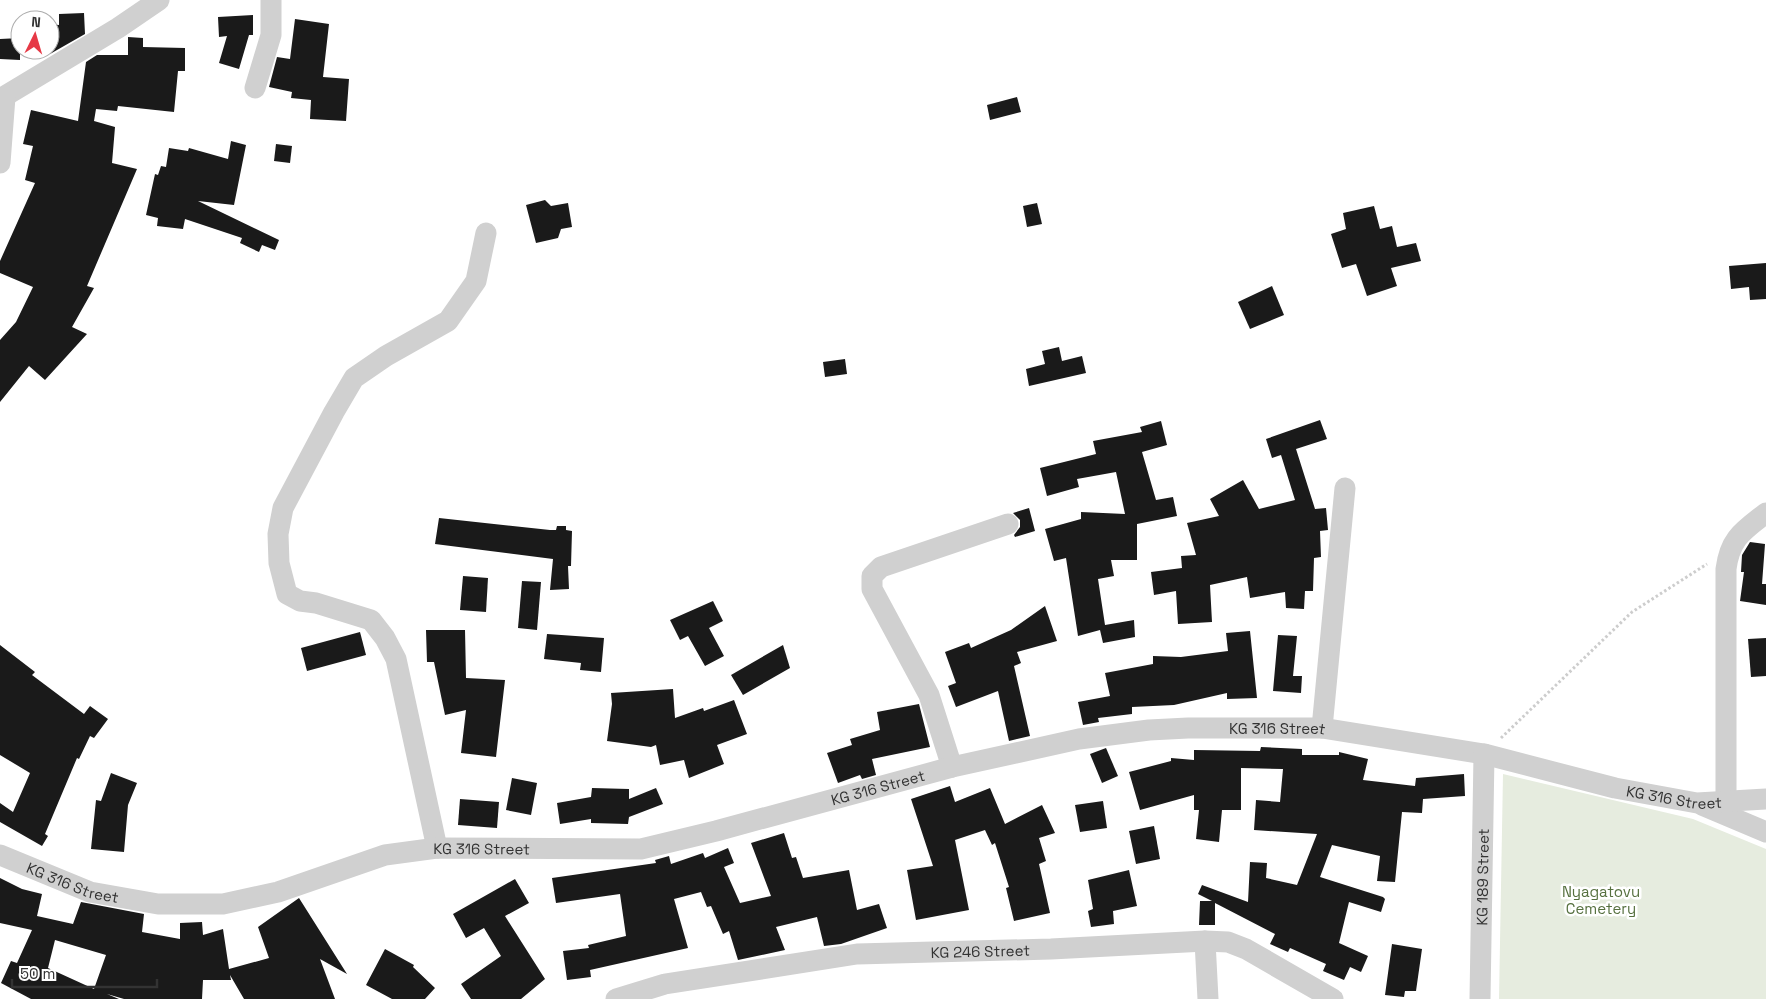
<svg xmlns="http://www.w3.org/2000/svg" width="1766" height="999" viewBox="0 0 1766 999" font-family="'Space Grotesk',sans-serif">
<rect width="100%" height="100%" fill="#fff"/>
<path fill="#e6ecdf" d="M1503,774L1693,819L1766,849V999H1499Z"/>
<g fill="#1a1a1a" fill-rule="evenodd">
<path d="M84,13L85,34L50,54V24L59,25V14Z"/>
<path d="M253,15V35H249L239,69L219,63L227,36L219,37L218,17Z"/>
<path d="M295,19L329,24L323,77L349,79L346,121L310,119L311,100L291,98L292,92L269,87L277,57L290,59Z"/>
<path d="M128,37L143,38V47L185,48V71H178L174,112L118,106L117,111L96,109L94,121L115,127L112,163L137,169L87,286L94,288L72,327L87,334L45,380L29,366L0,402V340L16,322L33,287L0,273V261L35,183L25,180L33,146L23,144L31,110L78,121L86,62L97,55H128Z"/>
<path d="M20,38V60L0,59V39Z"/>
<path d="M1017,97L1021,112L990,120L987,105Z"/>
<path d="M231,141L246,145L234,205L198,201L279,240L275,250L262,245L259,252L240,243L242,238L185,219L183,229L157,226L158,218L146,215L155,174L158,175L161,166L166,167L169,148L188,151L189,148L228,159Z"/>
<path d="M276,144L292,146L290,163L274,161Z"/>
<path d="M545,200L551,206L568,203L572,227L561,229L558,238L536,243L526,205Z"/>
<path d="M1037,203L1042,224L1027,227L1023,206Z"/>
<path d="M1374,206L1380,229L1392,226L1397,247L1416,243L1421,261L1391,268L1397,286L1367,296L1356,264L1342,268L1331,234L1346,229L1343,213Z"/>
<path d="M1766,263V299L1750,300L1749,287L1731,289L1729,266Z"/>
<path d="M1272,286L1284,315L1250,329L1238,302Z"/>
<path d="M1059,347L1062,361L1082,356L1086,373L1029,386L1026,369L1045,364L1042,351Z"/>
<path d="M845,359L847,374L825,377L823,362Z"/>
<path d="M1320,420L1327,439L1296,449L1315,509L1326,508L1328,530L1320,531L1321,557L1314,558L1313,591H1305L1304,609L1286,608L1285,592L1250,598L1247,577L1210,585L1212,622L1178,624L1176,591L1154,595L1151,572L1182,568L1181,556L1196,555L1187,523L1219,516L1210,499L1243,480L1259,509L1295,500L1281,455L1272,458L1266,439Z"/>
<path d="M1161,421L1167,445L1142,452L1156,500L1173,497L1177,516L1137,524V560H1111L1114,576L1098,579L1105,625L1134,620L1135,637L1103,643L1100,630L1078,636L1066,558L1054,561L1045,529L1081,519V512L1125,514L1116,472L1077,479L1079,487L1047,496L1040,468L1096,454L1093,441L1142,432L1140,427Z"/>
<path d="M1029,508L1035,531L1015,537L1014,535L1020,527V520L1013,513Z"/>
<path d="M439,518L550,530H556L557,526H566V530L572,531L571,566H568L569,589L550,590L553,559L435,544Z"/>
<path d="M1750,542L1765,544L1762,584H1766V605L1740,601L1744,572H1741L1742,555Z"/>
<path d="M463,576L488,578L486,612L460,610Z"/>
<path d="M522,581L541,582L537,630L518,628Z"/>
<path d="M713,601L723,621L709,628L724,656L705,666L688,636L680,640L670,620Z"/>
<path d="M1045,606L1057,641L1017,652L1021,663L1014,666L1030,736L1009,741L998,691L956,707L948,686L956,683L945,652L969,643L971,648L1011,630Z"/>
<path d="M426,630H465L466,678L505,680L496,757L461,753L466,710L445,715L434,662H427Z"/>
<path d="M1250,631L1257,698L1227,699V693L1174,705L1132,707V714L1098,718L1099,722L1083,725L1078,702L1110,696L1105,673L1153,664V656L1181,657L1228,651L1226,633Z"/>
<path d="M360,632L366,655L307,671L301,648Z"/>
<path d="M547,634L604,638L601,672L580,670L581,663L544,659Z"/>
<path d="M1278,635L1297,636L1293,676H1302L1301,693L1273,691Z"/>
<path d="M1766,638V676L1751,677L1748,639Z"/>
<path d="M0,645L35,672L32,675L84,714L90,706L108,719L94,738L90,736L79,759L77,758L45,834L48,836L42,846L0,822V803L13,812L30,773L0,755Z"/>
<path d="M783,645L790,668L743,695L731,675Z"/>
<path d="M673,689L675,718L703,708L704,711L734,700L747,734L717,745L724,764L689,778L684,760L660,765L656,745L651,747L607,741L612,704L611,693Z"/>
<path d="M919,704L930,747L872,759L876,775L862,779L860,775L838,783L827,753L852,745L850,739L880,730L877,712Z"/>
<path d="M1261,747L1302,749V755H1339V752L1368,759L1363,780L1415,786L1416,778L1464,774L1465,796L1423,799L1422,813L1402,812L1395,882L1377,881L1380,856L1332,845L1320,877L1383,897L1385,899L1381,912L1349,902L1339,943L1368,956L1361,972L1350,967L1344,980L1323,971L1326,964L1290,948L1288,952L1270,944L1275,934L1215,903V925H1199L1200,901H1212L1198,894L1202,885L1248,902L1250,862L1267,863L1266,878L1297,885L1317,834L1254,830L1256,800L1280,802L1283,769L1241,768V810H1222L1219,842L1196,839L1199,810H1194V795L1140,810L1129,772L1171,761V758L1194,760V750L1260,751Z"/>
<path d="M1106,748L1118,776L1102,783L1090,754Z"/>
<path d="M111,773L137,783L128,805L124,852L91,849L96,800L101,801Z"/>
<path d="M512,778L537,783L531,815L506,810Z"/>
<path d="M950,786L955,802L990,788L1005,824L1042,805L1055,833L1039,838L1046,861L1039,864L1050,913L1014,921L1006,888L1009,887L995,843L992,845L985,830L955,840L969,910L916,920L907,870L933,866L911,799Z"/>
<path d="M592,788L629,789V799L656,788L663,804L629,817L628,824L591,823V819L560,824L557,803L591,797Z"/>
<path d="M460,799L499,802L497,828L458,825Z"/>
<path d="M1103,801L1107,828L1080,832L1075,805Z"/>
<path d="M1154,826L1160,859L1136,864L1129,831Z"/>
<path d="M784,833L792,858L796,857L803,878L849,870L857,910L879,904L887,928L841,944L824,946L817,917L776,927L785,950L738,960L729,931L723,934L711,906L707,907L701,892L674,899L688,948L590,970L591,977L567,980L563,951L589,948L588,945L626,936L620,894L556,903L552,878L656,863L655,860L669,856L671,864L703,853L705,858L728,848L734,863L724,867L740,903L771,896L751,843Z"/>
<path d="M1129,870L1137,906L1113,911L1114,924L1091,927L1088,911L1093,909L1088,880Z"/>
<path d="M0,878L22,889L42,894L37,916L73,924L81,902L144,914L142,932L180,939V923L202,922L203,935L223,929L229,969L269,958L258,927L299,898L347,974L320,959L335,999H244L230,975L231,980H203L202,999H124L107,994L119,999H31L1,983L11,961L17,963L32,930L0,923ZM55,940L106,955L94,989L48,968Z"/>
<path d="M515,879L529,903L505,916L545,979L521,999H471L461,984L501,956L484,928L466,938L453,914Z"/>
<path d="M1392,944L1422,949L1416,991H1405L1404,997L1385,995Z"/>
<path d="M385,949L414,965L413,967L435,988L425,999H392L366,985Z"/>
</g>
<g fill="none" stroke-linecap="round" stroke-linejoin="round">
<path stroke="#cdcdcd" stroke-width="3" stroke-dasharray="2.5 2.5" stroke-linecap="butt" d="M1501,738L1632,612L1707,564"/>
<g stroke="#d0d0d0" stroke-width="21">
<path d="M255,88L271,35V0"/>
<path d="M0,99L118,28L159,0"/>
<path d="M0,163L5,97"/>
<path d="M1322,728L1345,488"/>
<path d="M952,767L929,695L872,589V576L881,567L1008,524"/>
<path d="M1726,801V569C1730,538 1743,531 1766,513"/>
<path d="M1702,805L1766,832"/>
<path d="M437,848L396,659L385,638L371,620L316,603L300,601L287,594L279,563L278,534L283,508L334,412L354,378L386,356L448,321L476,281L486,233"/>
<path id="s1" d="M0,855L90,892L158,904H223L278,892L385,855L437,848L641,849L716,831L952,767L1079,739L1149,730L1188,728H1322L1484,754L1615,788L1697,803L1766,799"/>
<path d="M1205,941L1208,999"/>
<path id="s2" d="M616,999L665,984L857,954L1051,949L1205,941L1228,942L1246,949L1333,999"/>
<path id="s3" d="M1480,999L1484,754"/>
</g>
</g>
<g text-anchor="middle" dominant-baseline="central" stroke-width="5" stroke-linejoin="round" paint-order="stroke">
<g font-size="15" fill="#333" stroke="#fff">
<text stroke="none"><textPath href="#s1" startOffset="1308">KG 316 Street</textPath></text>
<text stroke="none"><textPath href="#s1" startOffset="902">KG 316 Street</textPath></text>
<text stroke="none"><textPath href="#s1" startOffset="1712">KG 316 Street</textPath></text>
<text stroke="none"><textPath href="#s1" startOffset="498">KG 316 Street</textPath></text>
<text stroke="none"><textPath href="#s3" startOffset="122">KG 189 Street</textPath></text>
<text stroke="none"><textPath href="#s1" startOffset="78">KG 316 Street</textPath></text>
<text stroke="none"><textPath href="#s2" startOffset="369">KG 246 Street</textPath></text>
</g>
<g font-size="15" fill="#56703f" stroke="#fff">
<text x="1601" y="891">Nyagatovu<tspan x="1601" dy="17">Cemetery</tspan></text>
</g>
</g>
<g transform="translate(35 35) rotate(5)"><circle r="24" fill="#ffffff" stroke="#adadad"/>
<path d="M0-4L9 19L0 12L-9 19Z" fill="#e63946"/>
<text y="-8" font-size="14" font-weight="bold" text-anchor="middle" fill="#333333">N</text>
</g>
<path d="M12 979v8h145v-8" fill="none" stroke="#333333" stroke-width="2.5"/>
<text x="20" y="979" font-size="15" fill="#333333" stroke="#ffffff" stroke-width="4" paint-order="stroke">50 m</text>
</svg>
